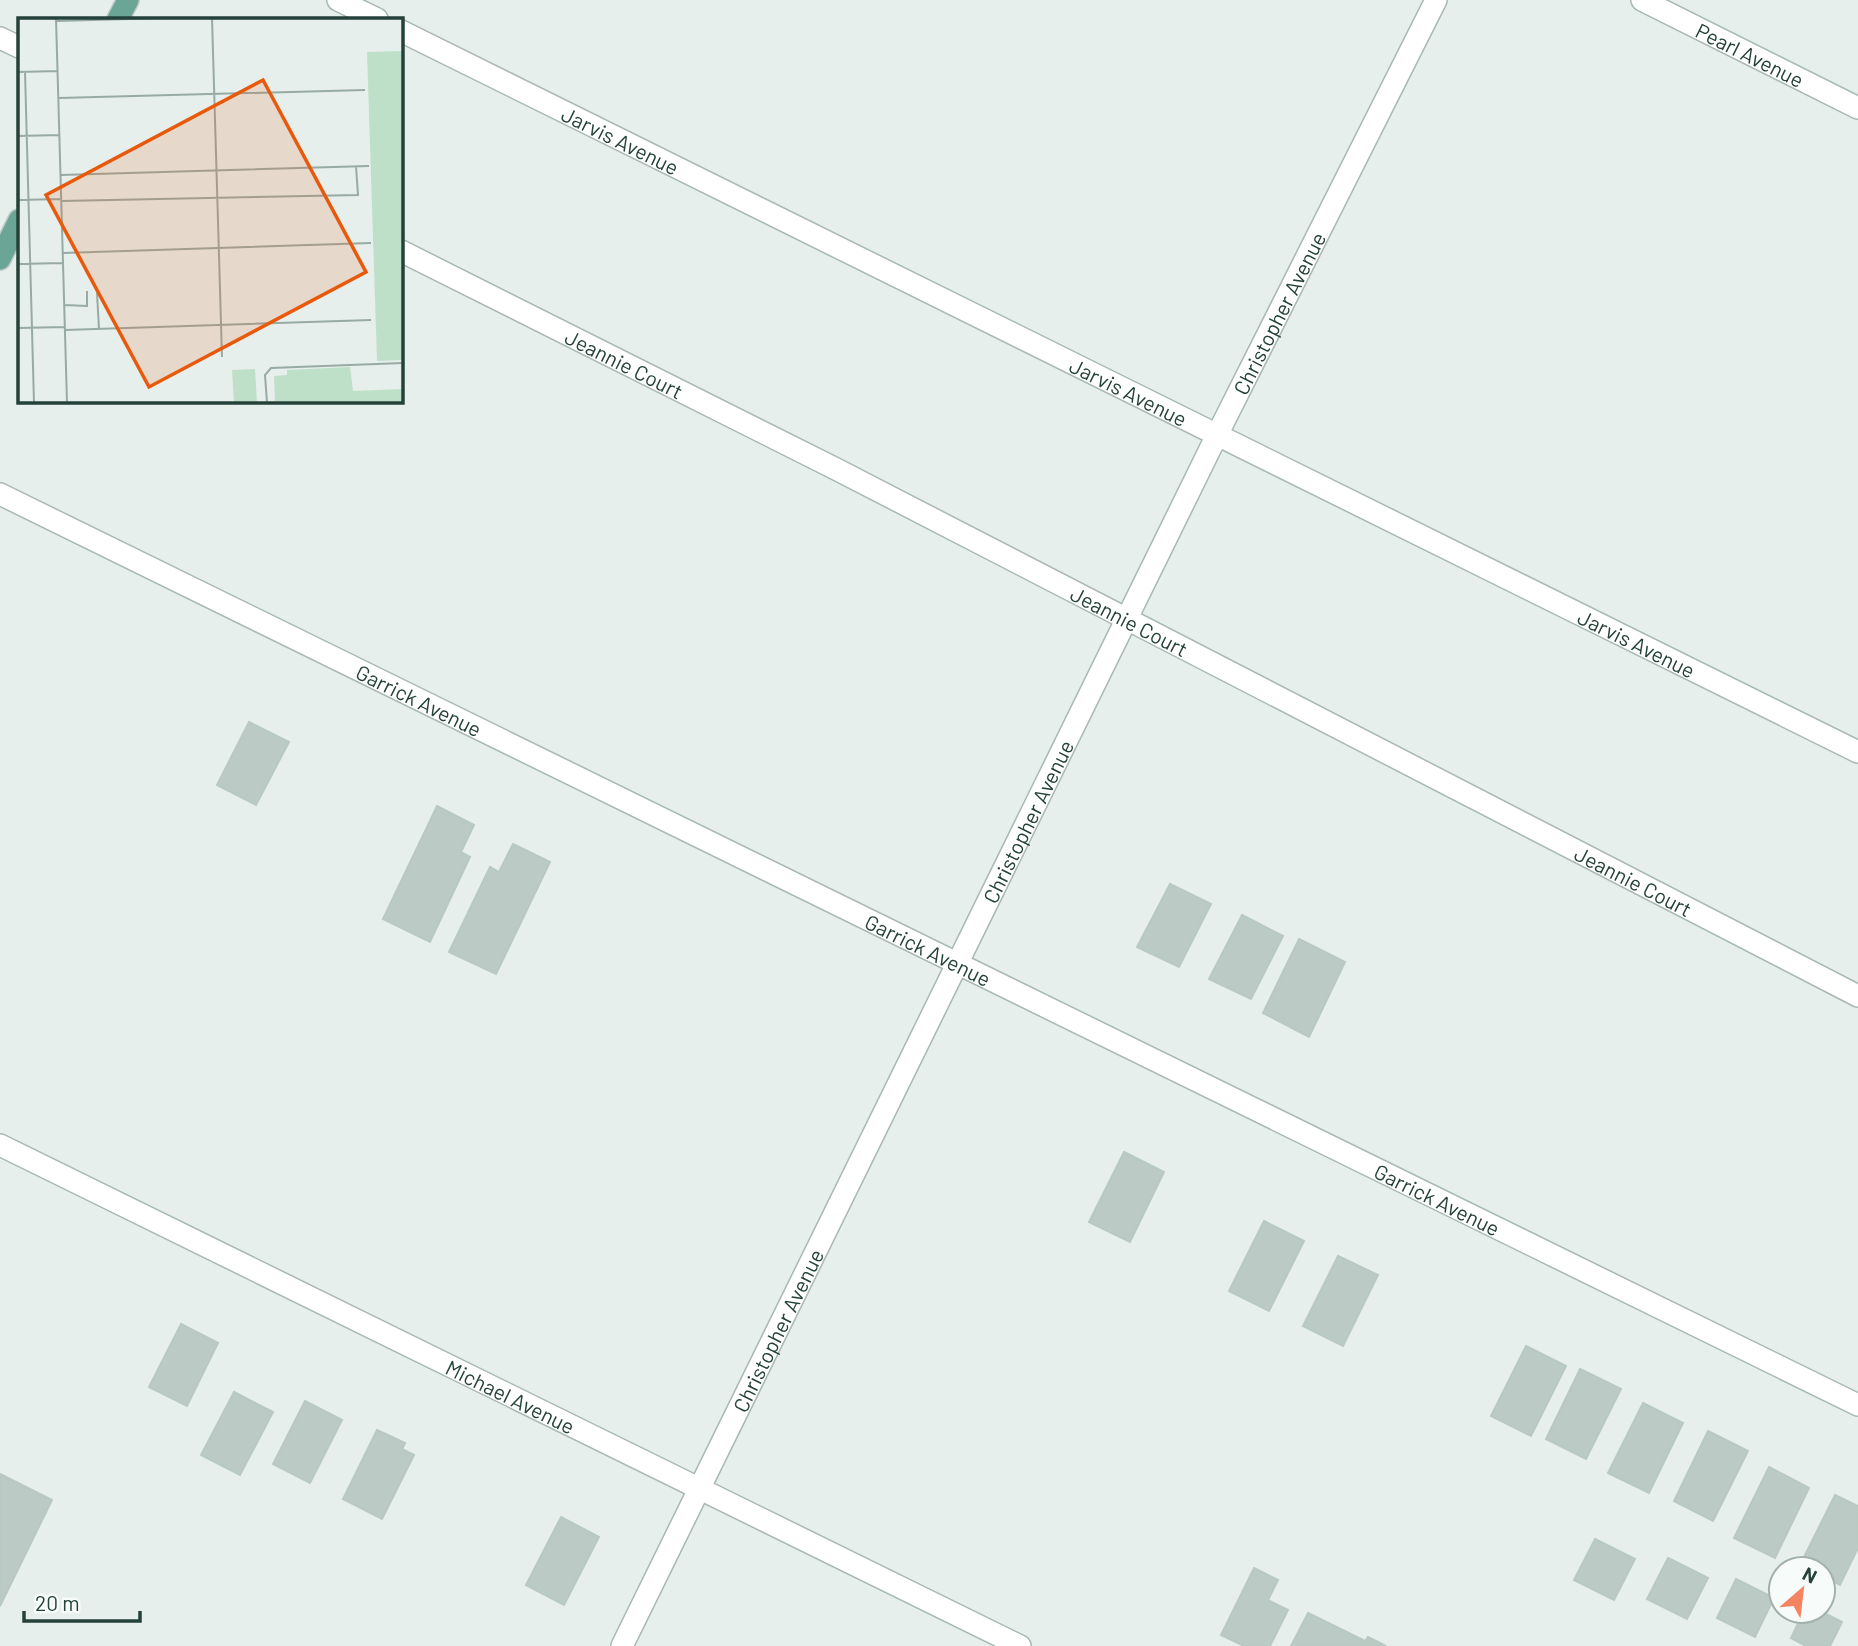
<svg xmlns="http://www.w3.org/2000/svg" width="1858" height="1646" viewBox="0 0 1858 1646" font-family="Barlow,sans-serif">
<rect width="100%" height="100%" fill="#e6efeb"/>
<g fill="#bbcac4" stroke="#b8c9c2" stroke-width="2">
<path d="M249,722L289,742L256,805L217,785Z"/>
<path d="M437,806L474,825L461,852L470,857L430,942L383,919Z"/>
<path d="M513,844L550,862L496,974L449,952L490,867L499,872Z"/>
<path d="M1170,884L1211,904L1179,967L1137,947Z"/>
<path d="M1242,915L1283,936L1251,999L1209,979Z"/>
<path d="M1299,939L1345,962L1309,1037L1263,1013Z"/>
<path d="M1124,1152L1164,1172L1130,1242L1089,1222Z"/>
<path d="M1264,1221L1304,1241L1269,1311L1229,1291Z"/>
<path d="M1338,1256L1378,1275L1343,1346L1303,1326Z"/>
<path d="M181,1324L218,1343L187,1406L149,1387Z"/>
<path d="M1526,1346L1566,1366L1531,1436L1491,1416Z"/>
<path d="M1580,1369L1621,1389L1586,1459L1546,1439Z"/>
<path d="M234,1392L273,1412L240,1475L201,1455Z"/>
<path d="M305,1401L342,1420L310,1483L273,1464Z"/>
<path d="M1643,1403L1683,1423L1649,1493L1608,1473Z"/>
<path d="M377,1430L405,1443L402,1449L414,1455L382,1519L343,1499Z"/>
<path d="M1708,1431L1748,1451L1713,1521L1674,1501Z"/>
<path d="M1769,1467L1809,1488L1775,1558L1734,1538Z"/>
<path d="M0,1474L52,1500L0,1606Z"/>
<path d="M1835,1495L1858,1506V1548L1840,1585L1823,1576V1569H1808L1800,1565Z"/>
<path d="M561,1517L599,1537L564,1605L526,1585Z"/>
<path d="M1595,1539L1635,1559L1614,1600L1574,1580Z"/>
<path d="M1668,1558L1708,1578L1687,1619L1647,1599Z"/>
<path d="M1254,1568L1278,1580L1268,1600L1288,1610L1270,1646H1244L1221,1635Z"/>
<path d="M1736,1579L1774,1598L1755,1637L1717,1618Z"/>
<path d="M1804,1611H1820L1842,1622L1830,1646H1806L1791,1638Z"/>
<path d="M1308,1613L1365,1641L1368,1637L1386,1646H1291Z"/>
</g>
<g fill="none" stroke-linecap="round" stroke-linejoin="round">
<g stroke="#a8b8b2" stroke-width="24">
<g id="minor">
<path d="M338,0L377,19"/>
<path id="s1" d="M1642,0L1858,108"/>
<path id="s2" d="M401,31L1858,752"/>
<path d="M0,38L19,47"/>
<path id="s3" d="M401,251L836,469L1858,996"/>
<path id="s4" d="M0,494L1858,1405"/>
<path id="s5" d="M0,1145L1020,1646"/>
<path id="s6" d="M622,1646L1217,435L1436,0"/>
</g>
</g>
<g stroke="#c2cac8" stroke-width="24">
<g id="major">
<path d="M118,19L128,0"/>
<path d="M0,259L19,220"/>
</g>
</g>
<use href="#minor" stroke="#fff" stroke-width="21"/>
<use href="#major" stroke="#6aa596" stroke-width="21"/>
</g>
<g text-anchor="middle" dominant-baseline="central" stroke-width="5" stroke-linejoin="round" paint-order="stroke">
<g font-size="21" fill="#24423a" stroke="#f7fbf9">
<text stroke="none"><textPath href="#s1" startOffset="121">Pearl Avenue</textPath></text>
<text stroke="none"><textPath href="#s2" startOffset="245">Jarvis Avenue</textPath></text>
<text stroke="none"><textPath href="#s6" startOffset="1486">Christopher Avenue</textPath></text>
<text stroke="none"><textPath href="#s3" startOffset="250">Jeannie Court</textPath></text>
<text stroke="none"><textPath href="#s2" startOffset="812">Jarvis Avenue</textPath></text>
<text stroke="none"><textPath href="#s3" startOffset="817">Jeannie Court</textPath></text>
<text stroke="none"><textPath href="#s2" startOffset="1379">Jarvis Avenue</textPath></text>
<text stroke="none"><textPath href="#s4" startOffset="467">Garrick Avenue</textPath></text>
<text stroke="none"><textPath href="#s6" startOffset="919">Christopher Avenue</textPath></text>
<text stroke="none"><textPath href="#s3" startOffset="1384">Jeannie Court</textPath></text>
<text stroke="none"><textPath href="#s4" startOffset="1034">Garrick Avenue</textPath></text>
<text stroke="none"><textPath href="#s4" startOffset="1601">Garrick Avenue</textPath></text>
<text stroke="none"><textPath href="#s6" startOffset="352">Christopher Avenue</textPath></text>
<text stroke="none"><textPath href="#s5" startOffset="569">Michael Avenue</textPath></text>
</g>
</g>
<g transform="translate(18 18)">
<rect width="385" height="385" fill="#e6efeb"/>
<path d="M385,33V342L359,343L349,34ZM332,349L335,373L385,371V385H257L256,358L269,357V352ZM237,351L239,385H216L214,352Z" fill="#bfe0c8"/>
<path fill="none" stroke="#98aaa4" stroke-width="2" d="M38,0L49,385M194,0L204,339M39,3L148,0M0,54L40,53M7,54L16,385M41,80L347,72M0,118L42,117M43,157L351,148M0,182L44,181M44,183L340,177L338,148M45,235L353,225M0,246L45,245M79,275L81,311M47,287L69,288V273M0,310L47,309M47,312L353,302M249,385L247,357L253,350L385,345"/>
<path fill="#e8590c" fill-opacity="0.15" stroke="#e8590c" stroke-width="3.5" d="M245,62L348,254L131,369L28,177Z"/>
<rect width="385" height="385" fill="none" stroke="#24423a" stroke-width="3.5"/>
</g>
<g transform="translate(1802 1590) rotate(28)"><circle r="33" fill="#f7fbf9" stroke="#a3b1ad" stroke-width="2"/>
<path d="M0-5L12 26L0 18L-12 26Z" fill="#f4845f"/>
<text y="-10" font-size="19" font-weight="bold" text-anchor="middle" fill="#24423a">N</text>
</g>
<path d="M24 1611v10h116v-10" fill="none" stroke="#24423a" stroke-width="3.5"/>
<text x="35" y="1611" font-size="21" fill="#24423a" stroke="#f7fbf9" stroke-width="5" paint-order="stroke">20 m</text>
</svg>
